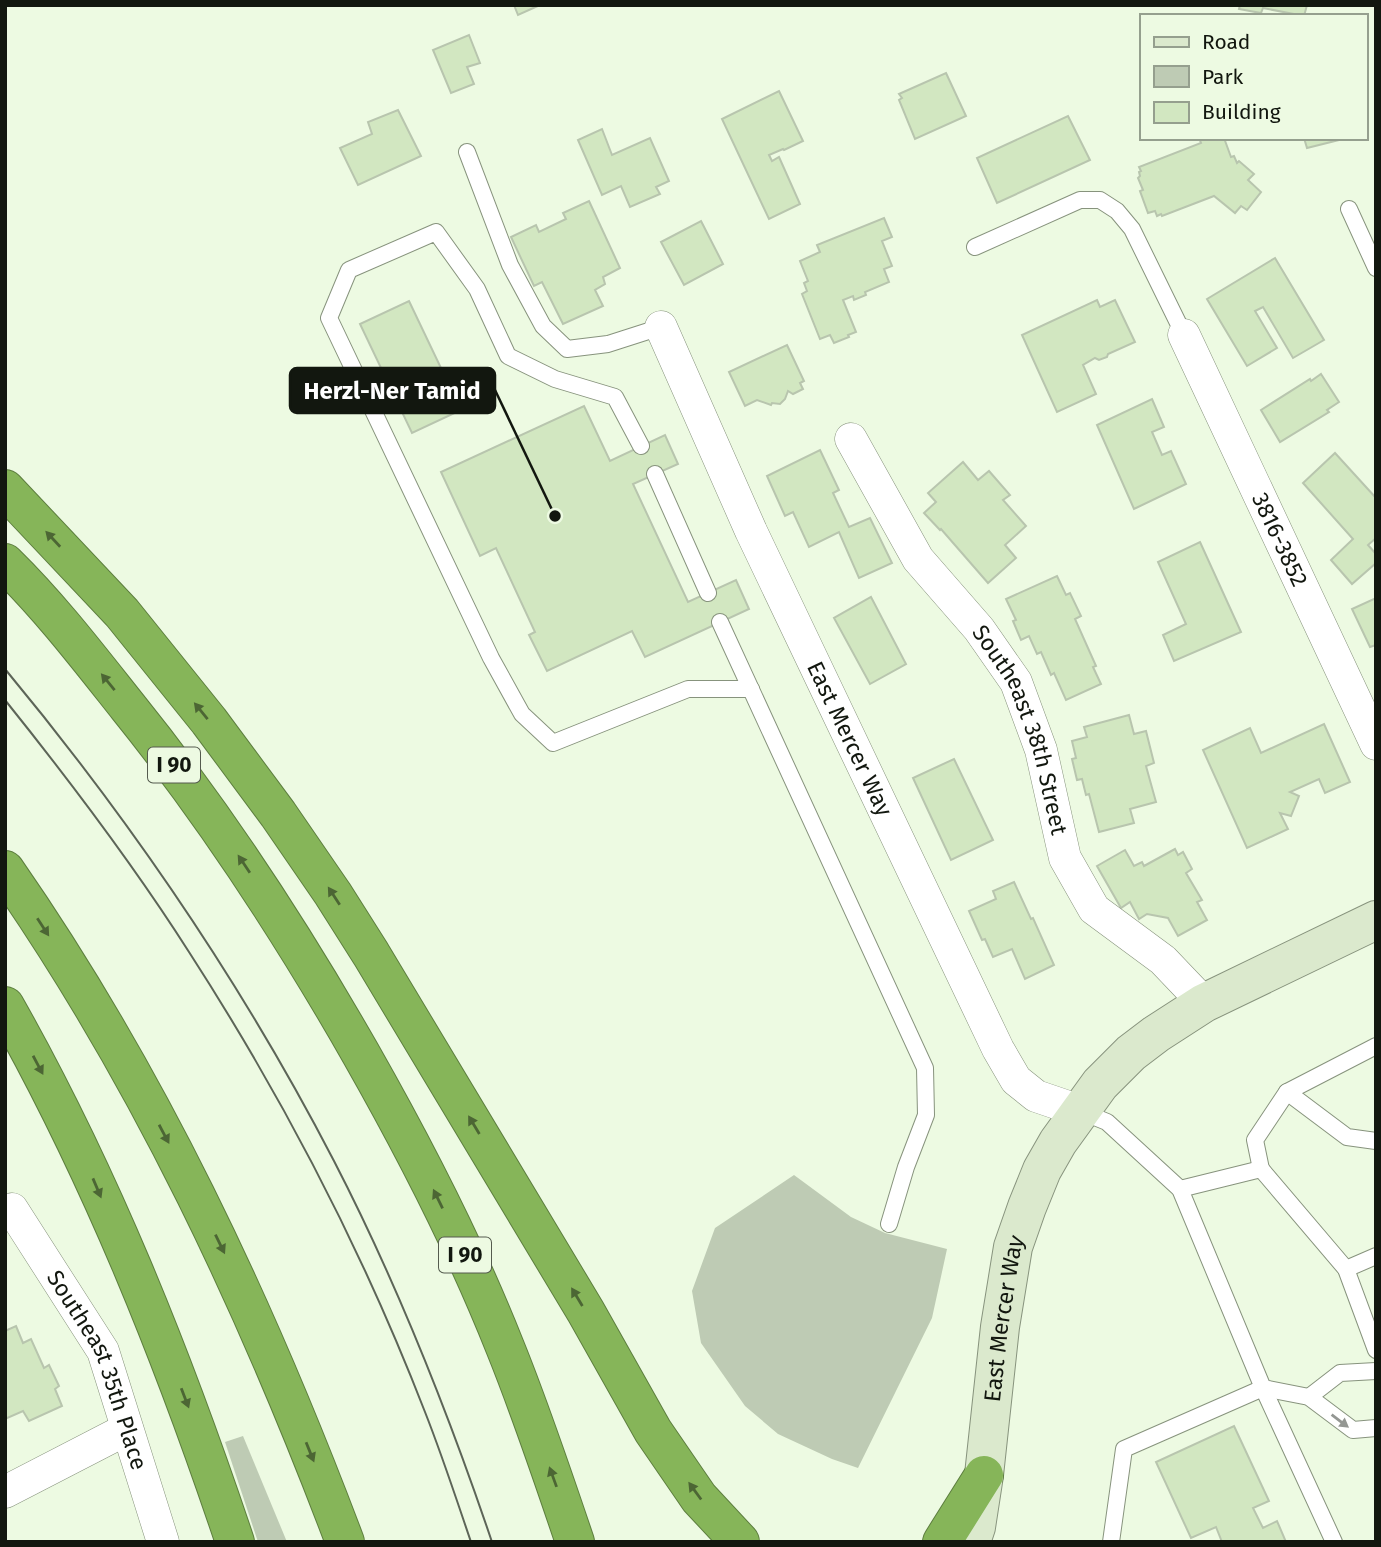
<svg xmlns="http://www.w3.org/2000/svg" width="1381" height="1547" viewBox="0 0 1381 1547" font-family="'Fira Sans',sans-serif">
<rect width="100%" height="100%" fill="#edfae2"/>
<g fill="#becbb4">
<path d="M794,1175L851,1217L885,1233L947,1249L932,1318L858,1468L832,1459L778,1434L745,1406L701,1343L692,1291L715,1228Z"/>
<path d="M243,1436L287,1542H258L225,1442Z"/>
</g>
<g fill="#d2e7c1" stroke="#b8c5ae" stroke-width="2">
<path d="M514,5H540L518,15Z"/>
<path d="M1240,5H1307L1304,16L1263,8L1261,13L1239,9Z"/>
<path d="M469,35L480,63L467,67L474,84L451,93L433,50Z"/>
<path d="M946,73L966,116L915,139L899,100L902,98L899,94Z"/>
<path d="M779,91L803,141L784,150L783,149L769,155L772,161L779,157L800,204L769,219L722,119Z"/>
<path d="M398,110L421,156L358,185L340,148L372,134L368,122Z"/>
<path d="M1068,116L1090,160L997,203L977,158Z"/>
<path d="M602,129L612,155L650,138L669,181L656,187L660,194L630,207L621,186L602,195L578,140Z"/>
<path d="M1199,138H1224L1231,157L1234,156L1237,163L1239,161L1254,174L1248,180L1261,192L1247,210L1241,206L1235,213L1214,196L1162,216L1161,214L1157,216L1155,211L1148,213L1140,191L1143,190L1138,178L1140,176L1139,172L1141,171L1139,167L1201,143Z"/>
<path d="M1304,138H1347L1307,148Z"/>
<path d="M589,201L620,268L603,277L605,284L595,290L603,306L563,324L542,282L534,286L511,237L536,225L539,232L566,219L563,213Z"/>
<path d="M884,218L892,237L882,241L892,266L884,269L889,282L865,292L866,295L854,300L853,296L843,300L856,332L848,335L849,337L834,343L830,335L820,339L802,294L807,291L804,283L808,281L800,261L820,252L817,245Z"/>
<path d="M701,221L723,264L684,285L661,242Z"/>
<path d="M1275,258L1324,340L1293,358L1263,307L1255,311L1277,348L1247,366L1207,299Z"/>
<path d="M1097,300L1100,307L1115,300L1135,342L1108,354L1107,357L1099,360L1095,358L1083,365L1096,394L1057,412L1022,335Z"/>
<path d="M409,301L461,410L412,433L360,324Z"/>
<path d="M787,345L804,381L800,383L803,389L793,394L788,391L785,399L780,404L772,403L771,405L757,400L745,406L729,372Z"/>
<path d="M1321,374L1339,402L1327,410L1329,412L1280,442L1261,410L1310,379L1311,381Z"/>
<path d="M1152,399L1164,427L1152,432L1162,455L1171,451L1186,484L1134,509L1097,425Z"/>
<path d="M584,406L610,461L665,435L678,464L633,484L688,602L736,580L749,609L645,657L632,631L547,671L529,635L535,632L496,548L480,556L441,472Z"/>
<path d="M820,450L839,490L833,493L849,527L870,518L892,563L859,578L839,532L809,547L793,512L785,516L767,476Z"/>
<path d="M1335,453L1376,498V538L1368,545L1376,554V563L1352,584L1331,560L1353,539L1303,483Z"/>
<path d="M963,462L978,480L989,471L1010,495L1003,500L1026,526L1005,545L1016,558L988,583L941,529L940,530L924,513L936,502L928,493Z"/>
<path d="M1200,542L1241,632L1174,661L1163,635L1186,624L1158,562Z"/>
<path d="M1057,576L1066,595L1070,593L1081,616L1075,619L1096,666L1093,667L1101,684L1066,700L1054,673L1051,675L1041,652L1037,654L1029,636L1021,640L1013,621L1016,620L1006,599Z"/>
<path d="M871,597L906,664L870,684L834,618Z"/>
<path d="M1376,598V645L1370,647L1352,609Z"/>
<path d="M1129,715L1134,734L1146,731L1154,763L1146,766L1156,802L1130,809L1134,823L1099,832L1089,794L1086,795L1082,779L1077,780L1072,759L1076,758L1072,741L1087,737L1084,727Z"/>
<path d="M1324,724L1350,782L1325,793L1319,779L1290,792L1299,796L1291,816L1280,813L1288,829L1247,848L1203,750L1250,728L1261,753Z"/>
<path d="M954,759L993,840L951,860L913,778Z"/>
<path d="M1175,849L1178,855L1183,852L1192,869L1186,873L1202,900L1197,902L1207,920L1178,936L1168,918L1147,914L1139,919L1130,902L1121,908L1097,866L1125,850L1134,866L1142,862L1144,866Z"/>
<path d="M1014,882L1031,919L1033,918L1054,965L1025,979L1012,949L993,957L985,939L982,940L969,911L996,899L993,891Z"/>
<path d="M16,1326L23,1343L31,1339L44,1368L49,1365L59,1386L55,1389L62,1406L29,1421L23,1411L5,1419V1331Z"/>
<path d="M1234,1426L1269,1501L1253,1508L1263,1528L1277,1521L1286,1542H1222L1216,1527L1191,1538L1156,1462Z"/>
</g>
<g fill="none" stroke-linecap="round" stroke-linejoin="round">
<g stroke="#87937d" stroke-width="18">
<g id="lane">
<path d="M467,152L510,265L543,326L567,349L608,344L661,327"/>
<path d="M1349,209L1376,268"/>
<path d="M975,247L1080,200H1100L1117,211L1132,229L1184,335"/>
<path d="M641,446L615,397L555,379L508,356L477,289L436,232L349,270L329,318L491,658L522,714L553,743L688,689H751"/>
<path d="M655,474L708,593"/>
<path d="M720,622L925,1068L926,1115L906,1167L889,1224"/>
<path d="M1287,1092L1347,1137L1376,1141"/>
<path d="M1080,1111L1107,1122L1180,1189L1263,1388L1309,1397L1353,1430L1376,1428"/>
<path d="M1261,1169L1255,1140L1287,1092L1376,1046"/>
<path d="M1180,1189L1261,1169L1346,1269L1376,1350"/>
<path d="M1346,1269L1376,1256"/>
<path d="M1309,1397L1340,1373L1376,1371"/>
<path d="M1111,1542L1124,1449L1263,1388L1334,1542"/>
</g>
</g>
<g stroke="#87937d" stroke-width="33">
<g id="street">
<path id="s1" d="M661,327L751,531L998,1049L1016,1080L1036,1096L1080,1111"/>
<path id="s2" d="M1184,335L1376,744"/>
<path id="s3" d="M851,439L918,559L979,629L1016,682L1041,750L1065,858L1094,909L1163,960L1204,1003"/>
<path id="s4" d="M12,1209L103,1351L163,1542"/>
<path d="M5,1492L127,1429"/>
</g>
</g>
<g stroke="#87937d" stroke-width="40">
<g id="secondary">
<path id="s5" d="M971,1542L976,1527L984,1475L1000,1327L1013,1247L1027,1207L1042,1170L1058,1142L1100,1084L1131,1053L1156,1034L1204,1003L1376,920"/>
</g>
</g>
<g stroke="#5d7e3f" stroke-width="40">
<g id="highway">
<path d="M5,489L122,613L209,721L278,814L333,894L371,954L586,1312L653,1431L699,1498L740,1542"/>
<path d="M5,563C50,607 89,658 128,707C216,816 292,933 361,1054C415,1149 465,1246 505,1347C531,1411 553,1477 575,1542"/>
<path d="M5,870C149,1077 256,1306 345,1542"/>
<path d="M5,1006C101,1176 173,1357 235,1542"/>
<path d="M942,1542L984,1475"/>
</g>
</g>
<use href="#lane" stroke="#fff" stroke-width="16"/>
<use href="#street" stroke="#fff" stroke-width="32"/>
<use href="#secondary" stroke="#dbe9cd" stroke-width="38"/>
<use href="#highway" stroke="#86b559" stroke-width="38"/>
<g stroke="#5d6558" stroke-width="2">
<path d="M5,669C131,821 243,985 334,1161C397,1283 448,1412 492,1542"/>
<path d="M5,700C70,781 133,864 189,952C282,1096 363,1252 425,1412C442,1455 456,1498 471,1542"/>
</g>
</g>
<defs><path id="oneway-solid" d="M-6-.8H1V-3.2L6.5 0L1 3.2V.8H-6Z" transform="scale(1.75)"/></defs>
<g fill="#4c6634">
<use href="#oneway-solid" transform="translate(53 539) rotate(-133)"/>
<use href="#oneway-solid" transform="translate(108 682) rotate(-129)"/>
<use href="#oneway-solid" transform="translate(201 711) rotate(-129)"/>
<use href="#oneway-solid" transform="translate(244 864) rotate(-124)"/>
<use href="#oneway-solid" transform="translate(334 896) rotate(-123)"/>
<use href="#oneway-solid" transform="translate(43 927) rotate(57)"/>
<use href="#oneway-solid" transform="translate(38 1065) rotate(62)"/>
<use href="#oneway-solid" transform="translate(474 1125) rotate(-121)"/>
<use href="#oneway-solid" transform="translate(164 1134) rotate(62)"/>
<use href="#oneway-solid" transform="translate(97 1188) rotate(67)"/>
<use href="#oneway-solid" transform="translate(438 1199) rotate(-116)"/>
<use href="#oneway-solid" transform="translate(220 1244) rotate(64)"/>
<use href="#oneway-solid" transform="translate(577 1297) rotate(-121)"/>
<use href="#oneway-solid" transform="translate(185 1398) rotate(69)"/>
<use href="#oneway-solid" transform="translate(310 1452) rotate(68)"/>
<use href="#oneway-solid" transform="translate(553 1477) rotate(-110)"/>
<use href="#oneway-solid" transform="translate(695 1491) rotate(-126)"/>
</g>
<use fill="#949793" href="#oneway-solid" transform="translate(1340 1421) rotate(37)"/>
<g text-anchor="middle" dominant-baseline="central" stroke-width="5" stroke-linejoin="round" paint-order="stroke">
<g fill="#edfae2" stroke="#545b4e" stroke-width="2">
<rect x="148" y="747.5" width="52" height="35" rx="5"/>
<rect x="439" y="1237.5" width="52" height="35" rx="5"/>
</g>
<g font-size="21" font-weight="bold" fill="#12170f">
<text x="174" y="765">I 90</text>
<text x="465" y="1255">I 90</text>
</g>
<g font-size="23" fill="#12170f" stroke="#edfae2">
<text stroke="none"><textPath href="#s2" startOffset="226">3816-3852</textPath></text>
<text stroke="none"><textPath href="#s3" startOffset="341">Southeast 38th Street</textPath></text>
<text stroke="none"><textPath href="#s1" startOffset="453">East Mercer Way</textPath></text>
<text stroke="none"><textPath href="#s5" startOffset="226">East Mercer Way</textPath></text>
<text stroke="none"><textPath href="#s4" startOffset="184">Southeast 35th Place</textPath></text>
</g>
</g>
<path fill="none" stroke="#12170f" stroke-width="2.5" d="M555 516L495 390"/>
<circle fill="#12170f" stroke="#edfae2" stroke-width="2.5" cx="555" cy="516" r="7"/>
<rect fill="#12170f" stroke="#12170f" stroke-width="2.5" x="290" y="368" width="205" height="45" rx="7"/>
<g font-size="24" text-anchor="middle" font-weight="bold" fill="#fff">
<text x="392" y="399">Herzl-Ner Tamid</text>
</g>
<rect width="1381" height="1547" fill="none" stroke="#12170f" stroke-width="14"/>
<rect x="1140" y="14" width="228" height="126" fill="#edfae2" stroke="#959f8e" stroke-width="2"/>
<rect x="1154" y="37" width="35" height="10" fill="#dbe9cd" stroke="#959f8e" stroke-width="2"/>
<text x="1202" y="49" font-size="21" fill="#12170f">Road</text>
<rect x="1154" y="66" width="35" height="21" fill="#becbb4" stroke="#959f8e" stroke-width="2"/>
<text x="1202" y="84" font-size="21" fill="#12170f">Park</text>
<rect x="1154" y="102" width="35" height="21" fill="#d2e7c1" stroke="#959f8e" stroke-width="2"/>
<text x="1202" y="119" font-size="21" fill="#12170f">Building</text>
</svg>
